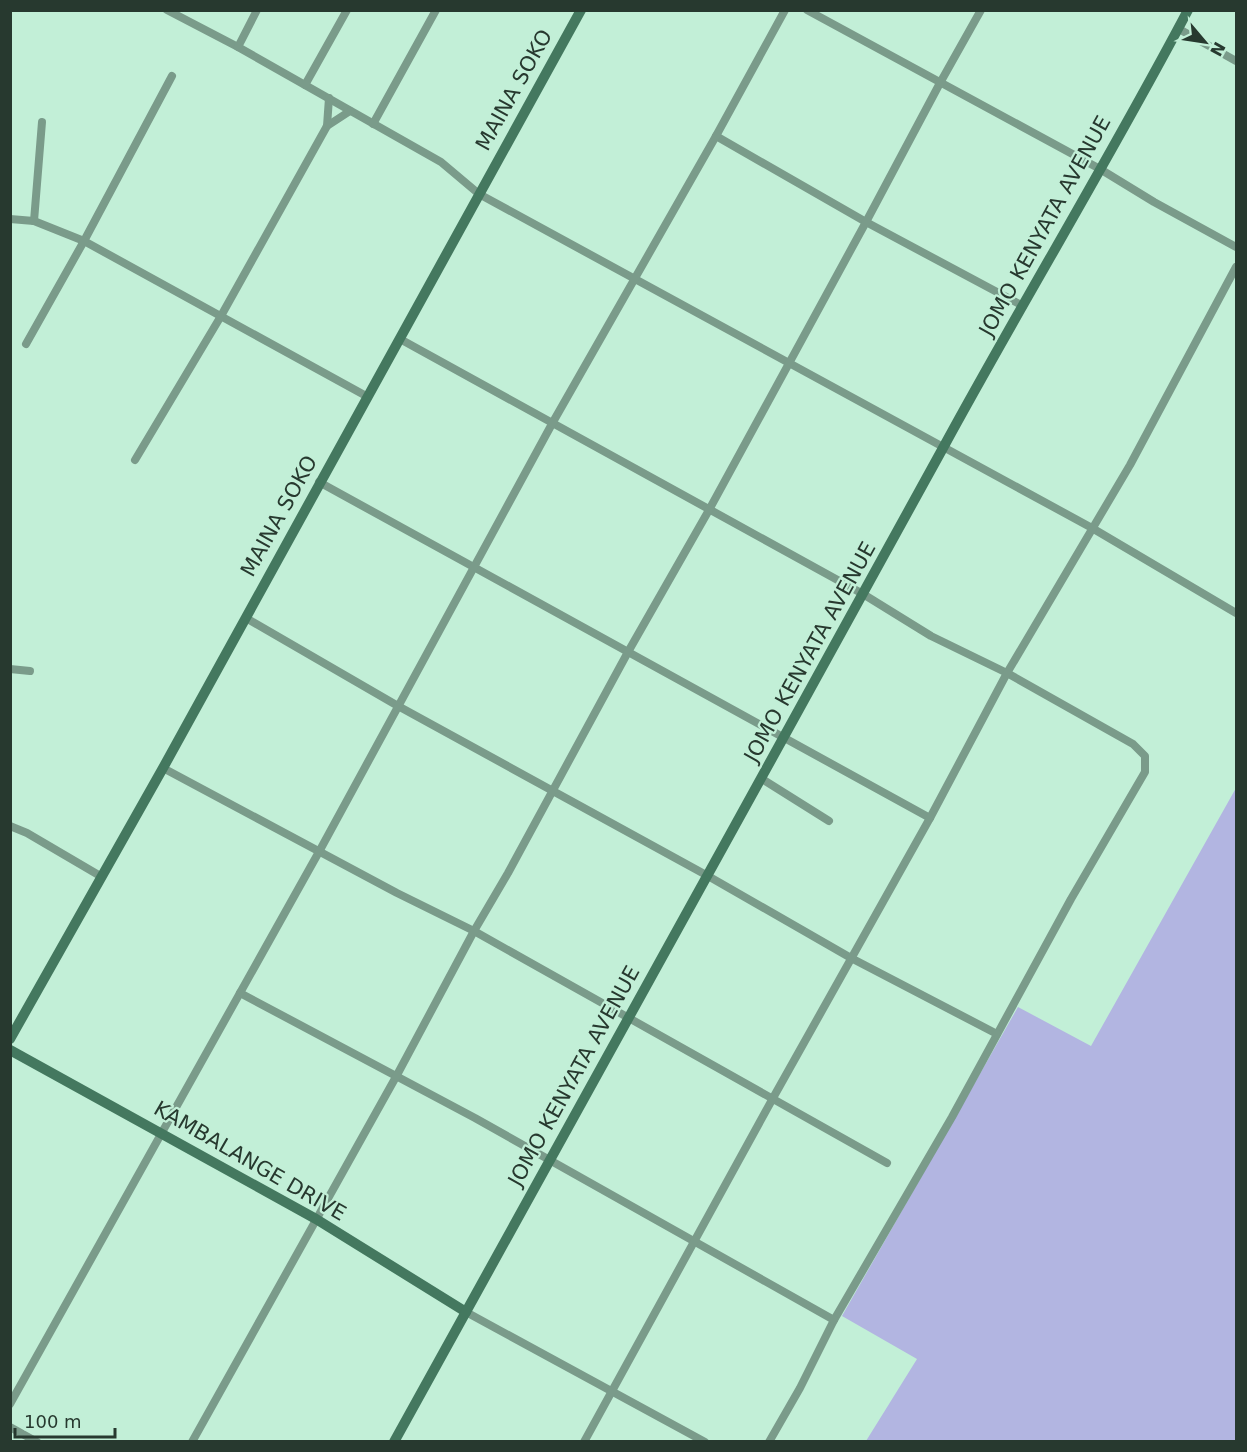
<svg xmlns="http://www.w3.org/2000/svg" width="1247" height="1452" viewBox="0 0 1247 1452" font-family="'DejaVu Sans',sans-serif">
<rect width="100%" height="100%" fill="#c2efd7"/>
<path fill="#b2b5e1" d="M1236,788V1441H866L917,1359L842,1316L1018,1007L1091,1046Z"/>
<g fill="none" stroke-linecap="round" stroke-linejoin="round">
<g stroke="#7a9b8a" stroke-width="8">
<path d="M167,10L238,47L441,162L479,194L1092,528L1236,613"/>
<path d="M807,10L1100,169L1154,202L1236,247"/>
<path d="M1179,29L1236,61"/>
<path d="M238,47L257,10"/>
<path d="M305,85L347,10"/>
<path d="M373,124L436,10"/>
<path d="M327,126L350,111"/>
<path d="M716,136L866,222L1023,306"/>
<path d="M10,219L34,221L84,241L368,397"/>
<path d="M34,221L42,122"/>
<path d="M400,339L863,594L931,636L1007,673L1133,744L1145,756V772L1071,899L952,1117L834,1320L800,1388L769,1442"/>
<path d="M26,344L84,241L172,76"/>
<path d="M135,460L221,316L327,126L329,98"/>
<path d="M319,482L930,818"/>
<path d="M246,618L398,706L708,876L851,958L997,1034"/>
<path d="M10,669L30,671"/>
<path d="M163,768L397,893L474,931L887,1163"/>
<path d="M762,779L829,821"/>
<path d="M10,826L27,833L102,877"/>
<path d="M240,993L475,1118L834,1320"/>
<path d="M466,1312L705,1442"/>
<path d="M10,1404L320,850L553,422L716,136L785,10"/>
<path d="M10,1427L37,1442"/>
<path d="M192,1442L397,1075L474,931L508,873L628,652L709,510L866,222L940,83L981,10"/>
<path d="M584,1442L773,1098L930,818L1007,673L1130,465L1236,267"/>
</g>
<g stroke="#44785f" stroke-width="10">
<path d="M10,1039L163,768L581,10"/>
<path d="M10,1050L316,1219L466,1312"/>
<path d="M394,1442C577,1110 761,780 943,448C1023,301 1110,158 1188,10"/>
</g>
</g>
<g text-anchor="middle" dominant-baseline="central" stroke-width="4.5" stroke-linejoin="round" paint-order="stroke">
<g font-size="21" fill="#27392f" stroke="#c2efd7">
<text transform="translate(514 90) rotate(-61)">MAINA SOKO</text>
<text transform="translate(1045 226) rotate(-61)">JOMO KENYATA AVENUE</text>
<text transform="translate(279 516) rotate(-61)">MAINA SOKO</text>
<text transform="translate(810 652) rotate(-61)">JOMO KENYATA AVENUE</text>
<text transform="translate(574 1076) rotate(-61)">JOMO KENYATA AVENUE</text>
<text transform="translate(250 1161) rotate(30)">KAMBALANGE DRIVE</text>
</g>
</g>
<rect width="1247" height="1452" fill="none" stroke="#27392f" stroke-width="24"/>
<g transform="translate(1205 42) rotate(119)" stroke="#c2efd7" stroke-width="4.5" paint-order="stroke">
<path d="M0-4.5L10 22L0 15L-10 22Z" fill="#27392f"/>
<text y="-9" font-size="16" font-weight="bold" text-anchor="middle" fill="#27392f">N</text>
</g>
<path d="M15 1428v9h100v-9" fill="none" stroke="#27392f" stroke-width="3"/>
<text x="24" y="1428" font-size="18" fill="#27392f" stroke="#c2efd7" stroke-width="4.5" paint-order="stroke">100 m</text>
</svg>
